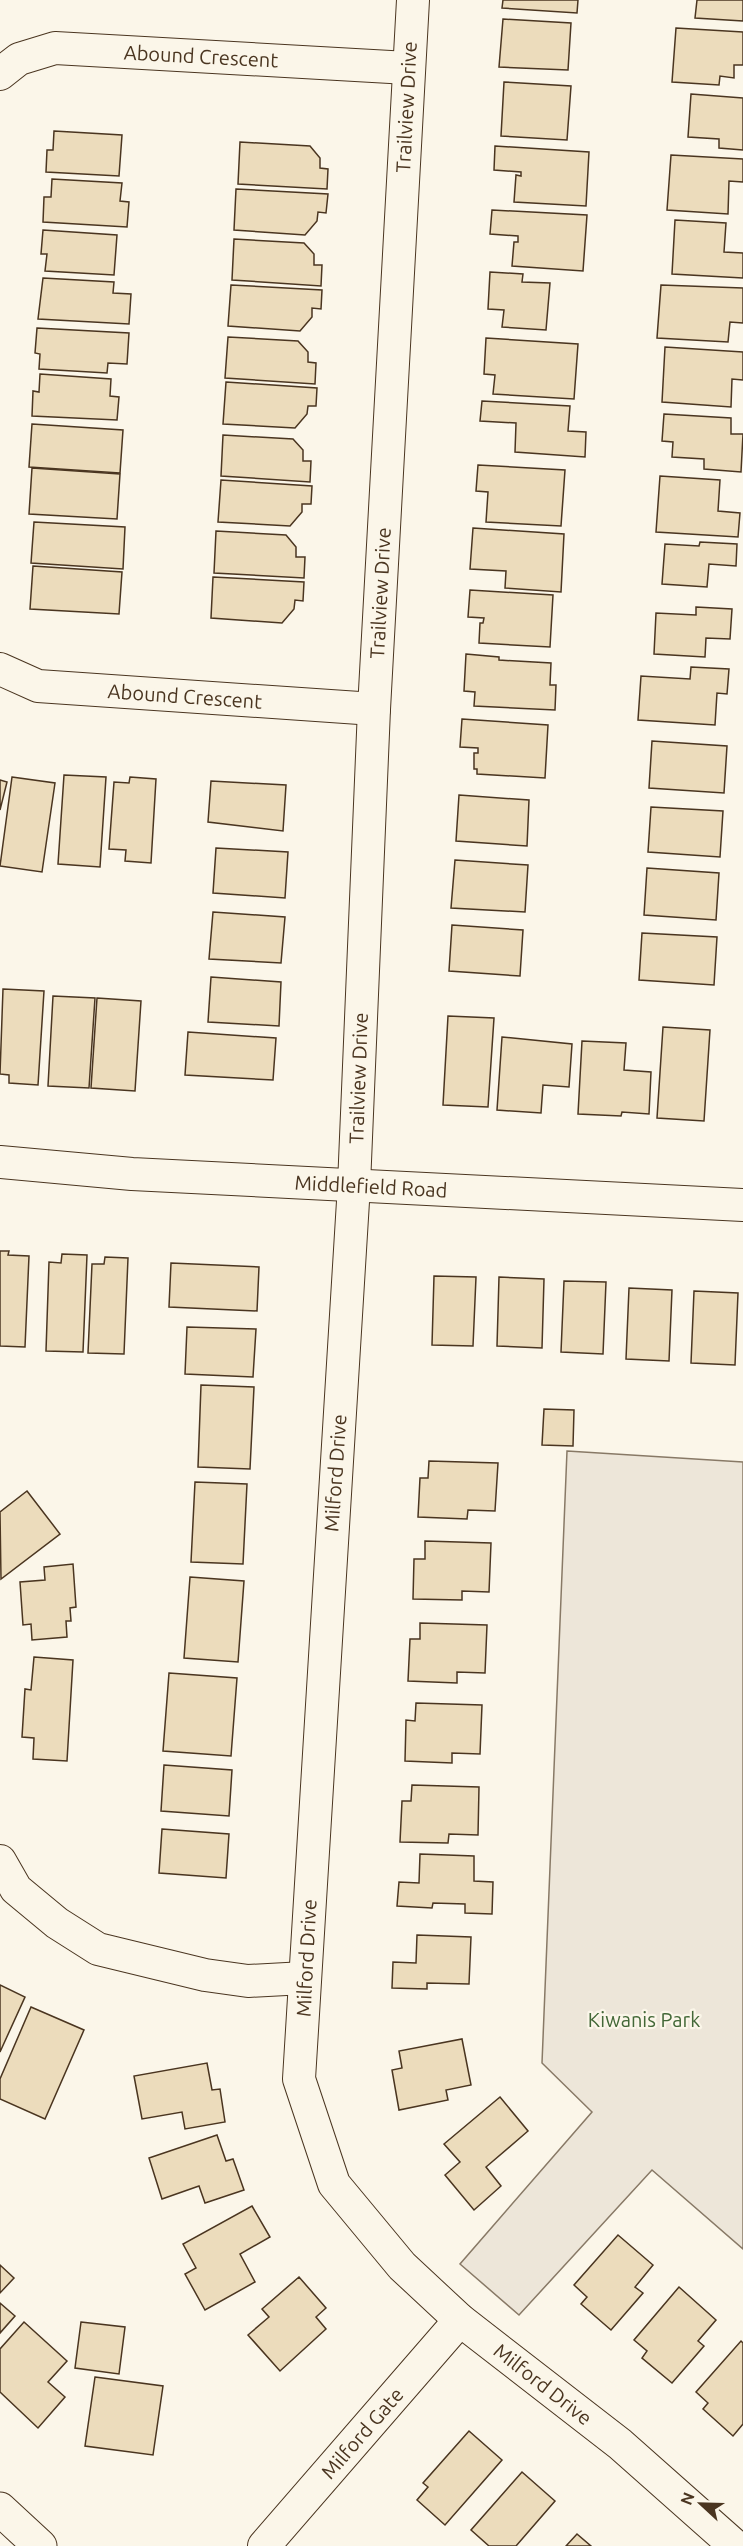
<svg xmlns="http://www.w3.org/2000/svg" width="743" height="2546" viewBox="0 0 743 2546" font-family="Ubuntu,sans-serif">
<rect width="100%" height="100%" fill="#fbf6e9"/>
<path fill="#ede6d9" stroke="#887966" stroke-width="1.5" d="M567,1451L743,1462V2249L652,2170L519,2315L460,2264L592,2112L542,2063Z"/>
<g fill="#ecdcbc" stroke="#4a3520" stroke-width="1.5">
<path d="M503,0H578L577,13L502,8Z"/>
<path d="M697,0H743V21L695,18Z"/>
<path d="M503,19L571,23L568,70L499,67Z"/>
<path d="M676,28L743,32V65H734V78L720,76L719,85L672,82Z"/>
<path d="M504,82L571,86L567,140L501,136Z"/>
<path d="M691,94L743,98V150L719,148V139L688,137Z"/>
<path d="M54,131L122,135L119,176L46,172L47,150H53Z"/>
<path d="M240,142L310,146L320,158V168L328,169L327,189L238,184Z"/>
<path d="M495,146L589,152L586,206L514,202L516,175L521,176V172L494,170Z"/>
<path d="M671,155L743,159V182L729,181L728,214L667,210Z"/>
<path d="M52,179L122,183L120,201L129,202L127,227L43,222L44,197H51Z"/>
<path d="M236,189L328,194L326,213L318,212L317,221L305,235L234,230Z"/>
<path d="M492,210L587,215L583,271L512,266L514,242H518V236L490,234Z"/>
<path d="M675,220L726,223L724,252L743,253V278L672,274Z"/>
<path d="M43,230L117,235L114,275L45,271L47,254H41Z"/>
<path d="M234,239L304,243L314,254V265H322L321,286L232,280Z"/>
<path d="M490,272L523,274L522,282L550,283L546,330L502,327L504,310L488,309Z"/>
<path d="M43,278L114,282L113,293L131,294L129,324L38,319Z"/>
<path d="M231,285L322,290L321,309L312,308V317L300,331L228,326Z"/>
<path d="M661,285L743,288V323L730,322L728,342L657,338Z"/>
<path d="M37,328L129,333L127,364L108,363L107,373L39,369L40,354L35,353Z"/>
<path d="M228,337L298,341L308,352V362L316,363L315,384L225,378Z"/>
<path d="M486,338L578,344L574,399L493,394L495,375L484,374Z"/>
<path d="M665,347L743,352V380L732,379L731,407L662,402Z"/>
<path d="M40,374L111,379L110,396L119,397L117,420L32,416L33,391L39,392Z"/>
<path d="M226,382L317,388L316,406H308L307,414L295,428L223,424Z"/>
<path d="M482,401L570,406L568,431L586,432L585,457L515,452L516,423L480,421Z"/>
<path d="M664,414L731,418V434H743L741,472L704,469V459L672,457L673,442L662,441Z"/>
<path d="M32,424L123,430L120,473L29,467Z"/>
<path d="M223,435L293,439L303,450V461H311L310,482L221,476Z"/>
<path d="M478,465L565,470L561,526L486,522L488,492L476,491Z"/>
<path d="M32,468L120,474L117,519L29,514Z"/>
<path d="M660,476L720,480L718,511L740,513L738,537L656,532Z"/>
<path d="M221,480L312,486L311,504H302V512L290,526L218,522Z"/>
<path d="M34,522L125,527L123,569L31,563Z"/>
<path d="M473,528L564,534L561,592L505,588L506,571L470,569Z"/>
<path d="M216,531L286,535L296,547V557H305L304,578L214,573Z"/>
<path d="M700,542L737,544L736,566L709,564L707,587L662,584L665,544L699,546Z"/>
<path d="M33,566L122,572L119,614L30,609Z"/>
<path d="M213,577L304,582L303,601L295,600L294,609L282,623L211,618Z"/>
<path d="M470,590L553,595L550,647L479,643L480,623H483L484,618L468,617Z"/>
<path d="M696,607L732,609L730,639L706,638L705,657L654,654L656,613L696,615Z"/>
<path d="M466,654L499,657V660L551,663L550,685H556L555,710L474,706L475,692L464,691Z"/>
<path d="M691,667L729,669L727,694L717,693L715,725L638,720L641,676L690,679Z"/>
<path d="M462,719L548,725L545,778L477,774V769H474V753H478V748L460,747Z"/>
<path d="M652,741L727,746L724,793L649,788Z"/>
<path d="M64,775L106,777L100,867L58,864Z"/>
<path d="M12,777L55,783L42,872L0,866Z"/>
<path d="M130,777L156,779L151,863L125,861L126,850L109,849L114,782L129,783Z"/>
<path d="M0,780L7,782L0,810Z"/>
<path d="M211,781L286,785L283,831L208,822Z"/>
<path d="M459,795L529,800L527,846L456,841Z"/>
<path d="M651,807L723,811L720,857L648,852Z"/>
<path d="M216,848L288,852L285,898L213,893Z"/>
<path d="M455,860L528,865L525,912L451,908Z"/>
<path d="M647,868L719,873L716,920L644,915Z"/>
<path d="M213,912L285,917L281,963L209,959Z"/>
<path d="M452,925L523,930L520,976L449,971Z"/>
<path d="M642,933L717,937L714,985L639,980Z"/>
<path d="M211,977L281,982L279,1026L208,1022Z"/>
<path d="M3,989L44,991L38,1085L9,1083V1075L0,1074Z"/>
<path d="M53,996L95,998L89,1088L48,1086Z"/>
<path d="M97,998L141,1001L135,1091L91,1088Z"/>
<path d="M448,1016L494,1018L488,1107L443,1105Z"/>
<path d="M663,1027L710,1030L704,1121L657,1118Z"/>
<path d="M188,1032L276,1038L273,1080L185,1075Z"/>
<path d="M502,1037L572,1044L569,1087L543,1085L541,1113L497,1110Z"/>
<path d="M582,1041L626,1043L624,1070L651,1072L649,1114L622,1112L621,1116L578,1114Z"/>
<path d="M0,1251H9L8,1255L29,1256L25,1347L0,1346Z"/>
<path d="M62,1254L87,1255L83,1352L46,1351L49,1262L61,1263Z"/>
<path d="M105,1257L128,1258L124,1354L88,1353L92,1264H104Z"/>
<path d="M171,1263L259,1267L257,1311L169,1307Z"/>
<path d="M434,1276L476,1277L473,1346L432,1345Z"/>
<path d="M499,1277L544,1279L542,1348L497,1346Z"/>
<path d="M564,1281L606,1282L603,1354L561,1352Z"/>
<path d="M629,1288L672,1290L669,1361L626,1359Z"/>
<path d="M694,1291L738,1293L735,1365L691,1363Z"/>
<path d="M187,1327L256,1329L253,1377L185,1374Z"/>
<path d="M201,1385L254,1387L250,1469L198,1467Z"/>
<path d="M544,1409L574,1410L573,1446L542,1445Z"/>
<path d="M429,1461L498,1463L495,1511L468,1510L467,1519L418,1517L420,1478H428Z"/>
<path d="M195,1482L247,1484L243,1564L191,1562Z"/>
<path d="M27,1491L60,1534L1,1579L0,1512Z"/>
<path d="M425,1541L491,1543L489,1592L462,1591V1600L413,1599L414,1559H425Z"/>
<path d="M73,1564L76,1607L70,1608L71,1621H66L67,1637L32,1640L31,1624L23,1625L20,1582L45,1580L44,1567Z"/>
<path d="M190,1577L244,1581L238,1662L184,1658Z"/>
<path d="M420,1623L487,1625L485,1673L457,1672V1683L408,1681L410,1639H420Z"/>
<path d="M34,1657L73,1660L67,1761L33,1759L34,1738L22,1737L25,1689L31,1690Z"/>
<path d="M169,1673L237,1678L231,1756L163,1751Z"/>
<path d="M416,1703L482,1705L480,1754L452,1753V1763L405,1761L406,1720L415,1721Z"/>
<path d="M164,1765L232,1770L229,1816L161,1811Z"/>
<path d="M412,1785L479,1787L478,1835L449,1834L448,1843L400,1842L402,1801H411Z"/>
<path d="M162,1829L229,1834L226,1878L159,1873Z"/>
<path d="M420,1854L474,1856V1881L493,1882L492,1914L465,1913V1904L433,1903L432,1908L397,1906L399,1882L419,1883Z"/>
<path d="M417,1935L471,1937L469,1984L427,1983V1989L392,1988L393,1962L416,1963Z"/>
<path d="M0,1985L25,1997L0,2052Z"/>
<path d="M31,2007L84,2030L45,2119L0,2099V2079Z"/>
<path d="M462,2039L471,2085L446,2090L448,2100L399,2110L392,2070L402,2068L399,2051Z"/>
<path d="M207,2063L212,2090L220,2089L225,2122L185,2129L182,2112L142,2119L134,2076Z"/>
<path d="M500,2097L528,2131L486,2167L501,2186L474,2210L445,2175L460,2162L444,2144Z"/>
<path d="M217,2135L226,2161L233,2159L244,2190L205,2203L199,2186L162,2199L149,2158Z"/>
<path d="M252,2206L270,2237L240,2254L255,2282L205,2310L185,2274L196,2268L183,2244Z"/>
<path d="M618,2235L653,2265L635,2287L643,2293L611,2330L581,2304L587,2297L574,2285Z"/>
<path d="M0,2265L14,2278L0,2293Z"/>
<path d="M299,2277L326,2308L316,2317L326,2329L280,2371L248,2335L269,2317L262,2309Z"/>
<path d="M679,2287L716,2320L698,2341L704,2346L672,2383L642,2358L647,2351L634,2340Z"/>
<path d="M0,2303L15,2316L0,2333Z"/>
<path d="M24,2322L67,2361L48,2382L65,2397L38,2428L0,2392V2349Z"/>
<path d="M81,2322L125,2327L119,2374L75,2368Z"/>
<path d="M741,2341L743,2343V2424L733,2436L703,2409L708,2403L696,2392Z"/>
<path d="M95,2377L163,2386L153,2455L85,2446Z"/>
<path d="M469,2431L502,2460L445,2525L417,2500L428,2487L423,2483Z"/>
<path d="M522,2472L555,2501L516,2546H489L471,2530Z"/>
<path d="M577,2534L591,2546H566Z"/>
</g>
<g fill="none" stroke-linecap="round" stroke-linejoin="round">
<g stroke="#4a3520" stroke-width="34">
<g id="street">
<path d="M413,0L374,709L354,1185L299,2079L334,2184L402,2266L460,2320L620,2444L735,2546"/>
<path d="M0,74L19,59L55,48L408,68"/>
<path d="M0,669L38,686L374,709"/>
<path d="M0,1162L132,1174L743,1205"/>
<path d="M0,1861L16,1889L57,1923L98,1949L205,1975L248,1981L305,1978"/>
<path d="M264,2546L460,2320"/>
</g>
</g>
<g stroke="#4a3520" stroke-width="35">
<path id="secondary" d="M0,2509L40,2546"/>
</g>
<use href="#street" stroke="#fbf6e9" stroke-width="32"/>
<use href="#secondary" stroke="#fbf6e9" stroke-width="33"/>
</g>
<g text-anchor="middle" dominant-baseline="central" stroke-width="4.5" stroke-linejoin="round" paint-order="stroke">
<g font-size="20" fill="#4a3520" stroke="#fbf6e9">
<text transform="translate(201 56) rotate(3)">Abound Crescent</text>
<text transform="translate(406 107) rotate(-87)">Trailview Drive</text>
<text transform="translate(380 593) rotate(-87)">Trailview Drive</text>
<text transform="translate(185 696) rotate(4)">Abound Crescent</text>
<text transform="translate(358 1078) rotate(-88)">Trailview Drive</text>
<text transform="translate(371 1186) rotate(3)">Middlefield Road</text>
<text transform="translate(335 1473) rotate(-86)">Milford Drive</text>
<text transform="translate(306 1958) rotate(-87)">Milford Drive</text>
<text transform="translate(543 2384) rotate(38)">Milford Drive</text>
<text transform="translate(362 2433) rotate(-49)">Milford Gate</text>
</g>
<g font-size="20" fill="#436837" stroke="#fbf6e9">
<text x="644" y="2019">Kiwanis Park</text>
</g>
</g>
<g transform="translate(701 2504) rotate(292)" stroke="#fbf6e9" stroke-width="4.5" paint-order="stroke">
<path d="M0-4.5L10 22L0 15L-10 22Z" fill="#4a3520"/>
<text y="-9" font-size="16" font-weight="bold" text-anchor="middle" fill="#4a3520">N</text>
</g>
</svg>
